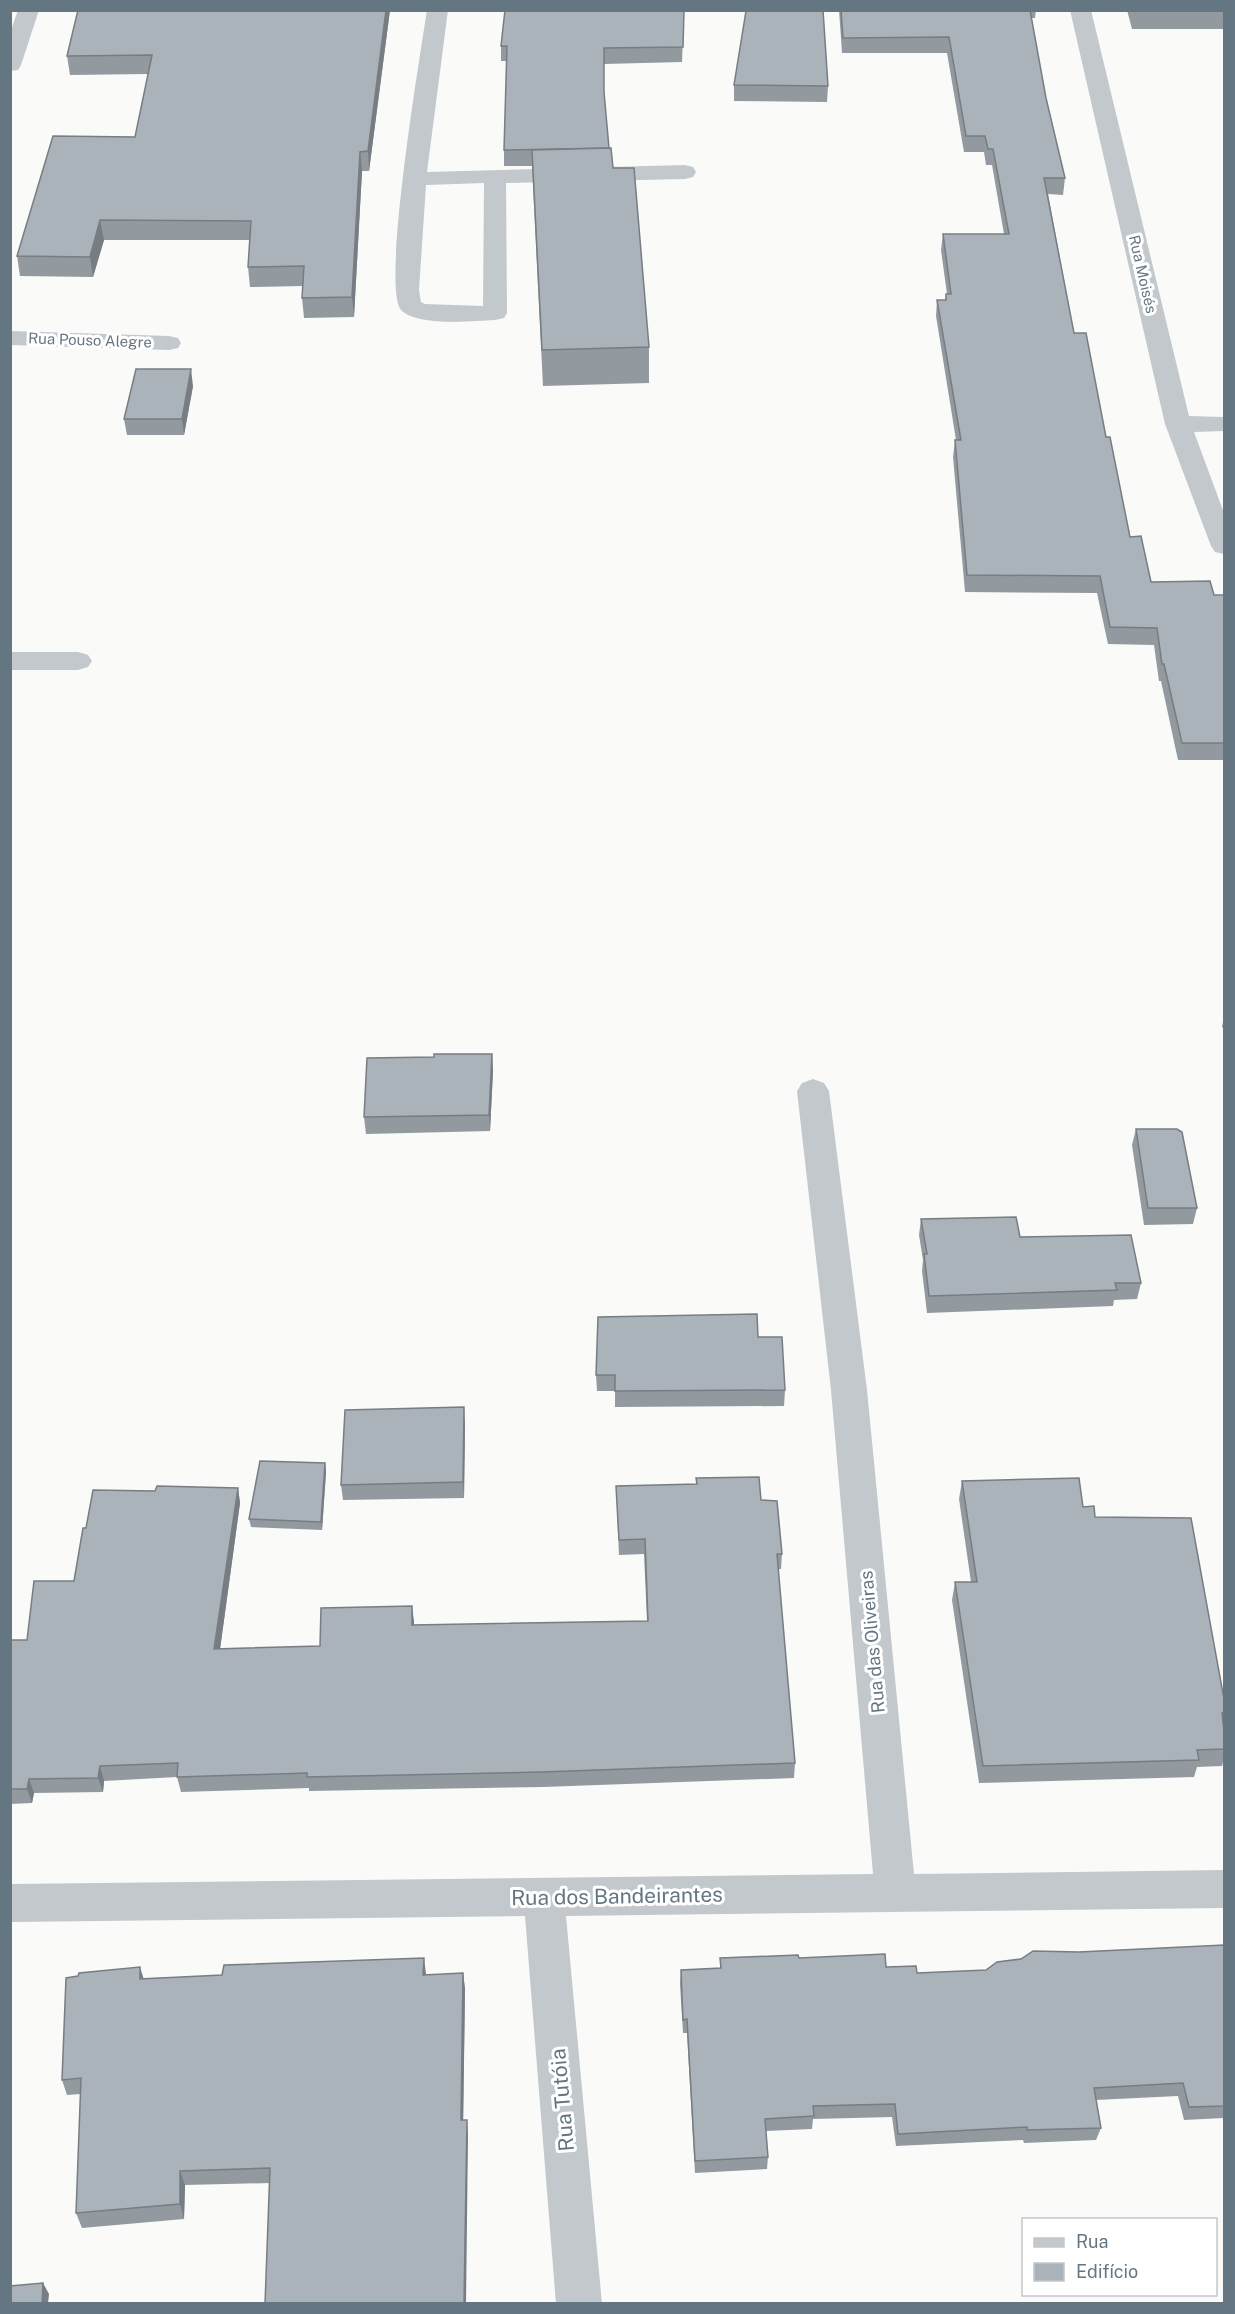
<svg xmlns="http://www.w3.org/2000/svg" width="1235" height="2314" viewBox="0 0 1235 2314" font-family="'Public Sans',sans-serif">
<rect width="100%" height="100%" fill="#fafaf8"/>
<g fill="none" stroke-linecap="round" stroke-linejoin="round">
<g fill="#c3c8cc" fill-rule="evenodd">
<path d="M18,10H39L21,65L18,70L10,71V33Z"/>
<path d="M427,10H448L427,172L685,165L693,167L696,172L693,177L685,179L506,183L507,313L504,318L495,320C472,321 419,327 401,310C381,288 421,51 427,10ZM484,183L483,306L425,304L421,302L419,290L426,185Z"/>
<path d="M1070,10H1091L1189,416L1224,417V431L1194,432L1224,513V554L1215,552L1211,546L1165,424Z"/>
<path d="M10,331L169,336L178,338L181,343L178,348L169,350L10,345Z"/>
<path d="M10,652H78L88,655L92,661L88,667L78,670H10Z"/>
<path d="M813,1079L824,1083L829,1091L867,1390L914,1874L1224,1870V1908L566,1916L602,2304H556L525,1916L10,1922V1884L873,1874L831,1390L797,1091L802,1083Z"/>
</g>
</g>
<g fill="#929a9f">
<path d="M390,10L369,171H362L354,317L304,318L302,298L303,286L250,287L248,267L250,240H104L93,277L20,276L17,256L135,137L148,74L70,75L67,56Z"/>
<path d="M684,10L682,62L604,64V92L609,148L649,347V383L543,386L532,166H504V150L507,61H501V46Z"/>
<path d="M839,10H1036L1035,18H1031L1046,98L1065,178L1063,195L1048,194L1074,333L1106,437L1130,537L1151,582L1214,595H1224V760H1178L1161,681H1159L1154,645L1108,644L1097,593L965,592L953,457L955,440H956L936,316L937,300H945L946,294H947L941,250L943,234H1004L992,165H986L984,152H964L947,53H842Z"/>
<path d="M1127,10H1224V29H1132Z"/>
<path d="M734,85L828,86L827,102L734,101Z"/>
<path d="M193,386L184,435H127L124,419Z"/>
<path d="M1224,1017V1029L1222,1027Z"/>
<path d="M492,1054L493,1071L490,1131L366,1134L364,1117L434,1057Z"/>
<path d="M1136,1129L1197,1208L1193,1224L1144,1225L1132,1145Z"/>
<path d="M921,1219L1020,1237L1141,1283L1137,1299L1114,1300L1113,1306L927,1313L922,1271L923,1260L919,1235Z"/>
<path d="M758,1337L785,1390L784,1406L615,1407V1391H597L596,1375Z"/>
<path d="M465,1423L464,1498L343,1500L341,1485Z"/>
<path d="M325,1463L326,1472L322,1530L251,1527L249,1519Z"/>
<path d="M696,1478L761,1500L782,1554L781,1569H778L795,1763L794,1778L543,1787L309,1791V1788L181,1792L177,1777L104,1781L103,1792L34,1793L32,1803L10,1804V1640H27L74,1581L86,1528L155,1491L238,1488L240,1503L220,1649L320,1646L414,1621V1625L647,1621L644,1554L619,1555L616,1486L696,1484Z"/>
<path d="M962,1481L1083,1507L1095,1517L1224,1699V1721L1223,1724L1224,1731V1758L1222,1766L1197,1767L1194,1777L979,1783L952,1600L955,1582H971L959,1499Z"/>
<path d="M1224,1945V2118L1184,2120L1178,2096L1096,2100L1101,2128L1096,2140L1024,2143L1023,2140L896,2146L892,2117L813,2119L812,2129L766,2131L768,2157L767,2169L695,2173L687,2033H683L680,1984L681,1970L720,1968V1958H799L886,1967L917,1973L986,1970L1021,1959L1079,1952Z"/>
<path d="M463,1973L465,1989L463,2120L468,2135L270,2183L185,2185L184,2219L82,2228L76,2213L81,2094L67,2095L62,2080L78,1976L143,1978L426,1975Z"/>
</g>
<g fill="#777d82">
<path d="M386,10H390L369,171L368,151Z"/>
<path d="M360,152L362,171L354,317L352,297Z"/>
<path d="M100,220L104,240L93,277L90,257Z"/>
<path d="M191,369L193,386L184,435L182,419Z"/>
<path d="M492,1054L493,1071L490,1131L489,1115Z"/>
<path d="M464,1407L465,1423L464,1498L463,1482Z"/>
<path d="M325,1463L326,1472L322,1530L321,1522Z"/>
<path d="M238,1488L240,1503L218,1664L214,1649Z"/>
<path d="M412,1606L414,1621L413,1640L412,1625Z"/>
<path d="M100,1766L104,1781L103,1792L98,1778Z"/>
<path d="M29,1779L34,1793L32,1803L27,1789Z"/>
<path d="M424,1958L426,1974L425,1991L423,1975Z"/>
<path d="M140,1967L145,1983L140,1979Z"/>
<path d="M463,1973L465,1989L463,2135L461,2120Z"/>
<path d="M467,2120L468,2135L466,2304H464Z"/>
<path d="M180,2171L185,2185L184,2219L180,2204Z"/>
<path d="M43,2283L49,2294L48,2304H42Z"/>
</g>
<g fill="#aab3b9" stroke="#777d82" stroke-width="1.5">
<path d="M78,10H386L368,151L360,152L352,297L302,298L304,266L248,267L251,221L100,220L90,257L17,256L53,136L135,137L152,55L67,56Z"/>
<path d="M505,10H684L683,47L604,48V92L609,148L504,150L507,46H501Z"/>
<path d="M823,10L828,86L734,85L746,11Z"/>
<path d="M841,10H1030L1046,98L1065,178H1044L1074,333H1086L1106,437H1110L1130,537L1141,536L1151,582L1210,581L1214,595H1224V743H1182L1164,664H1162L1157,628L1110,627L1100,576L967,575L955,440H961L937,300H946V294H951L943,234H1009L993,149H988L985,136H966L949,37L843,38Z"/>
<rect x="1135" y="10" width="89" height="1"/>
<path d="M611,148L613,168H634L649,347L542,350L532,150Z"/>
<path d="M136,369H191L182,419H124Z"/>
<path d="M434,1054H492L489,1115L364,1117L367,1058L434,1057Z"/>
<path d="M1136,1129H1177L1182,1132L1197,1208H1148Z"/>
<path d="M1016,1217L1020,1237L1131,1235L1141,1283H1115L1117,1290L929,1296L924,1254H927L921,1219Z"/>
<path d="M757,1314L758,1337H782L785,1390L615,1391V1375H596L598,1317Z"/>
<path d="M464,1407L463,1482L341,1485L345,1410Z"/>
<path d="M260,1461L325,1463L321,1522L249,1519Z"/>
<path d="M759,1477L761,1500L777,1501L782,1554H777L795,1763L542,1772L307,1777V1773L177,1777L178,1763L100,1766L98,1778L29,1779L27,1789H10V1640H27L34,1581H74L83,1528H86L93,1490L155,1491L157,1486L238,1488L214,1649L320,1646L321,1608L412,1606V1625L648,1621L645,1539L619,1540L616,1486L697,1484L696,1478Z"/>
<path d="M1079,1478L1083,1507L1094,1506L1095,1517L1191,1518L1224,1699V1713H1222L1224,1731V1749L1197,1750L1199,1760L983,1766L955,1582H977L962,1481Z"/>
<path d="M1224,1945V2106L1189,2107L1183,2083L1094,2088L1101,2128L1027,2130V2127L898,2134L895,2104L813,2106L814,2116L765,2119L768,2157L695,2161L687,2019L683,2020L681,1970L721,1968L720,1958L798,1955L799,1958L885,1954L886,1967L916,1966L917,1973L986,1970L997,1962L1021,1959L1033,1951L1079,1952Z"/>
<path d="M424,1958L423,1975L463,1973L461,2120H467L464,2304H265L270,2168L180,2171V2204L76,2213L81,2078L62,2080L66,1978L78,1976L79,1973L140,1967V1979L222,1975L224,1965Z"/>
<path d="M43,2283L42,2304H10V2286Z"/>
</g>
<g text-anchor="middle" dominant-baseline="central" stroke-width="6" stroke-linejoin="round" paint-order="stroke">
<g font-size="15" fill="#657683" stroke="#fff">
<text transform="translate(1143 274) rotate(77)">Rua Moisés</text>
<text transform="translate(90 340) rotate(2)">Rua Pouso Alegre</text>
</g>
<g font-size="18" fill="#657683" stroke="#fff">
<text transform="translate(872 1642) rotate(-95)">Rua das Oliveiras</text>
</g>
<g font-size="21" fill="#657683" stroke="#fff">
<text transform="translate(617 1896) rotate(-1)">Rua dos Bandeirantes</text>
<text transform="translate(562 2100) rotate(-95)">Rua Tutóia</text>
</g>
</g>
<rect width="1235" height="2314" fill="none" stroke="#657683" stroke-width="24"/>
<rect x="1022" y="2218" width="195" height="78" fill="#ffffff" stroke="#c1c8cd" stroke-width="1.5"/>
<rect x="1034" y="2238" width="30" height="9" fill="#c3c8cc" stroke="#c1c8cd" stroke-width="1.5"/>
<text x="1076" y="2248" font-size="18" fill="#657683">Rua</text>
<rect x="1034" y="2263" width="30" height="18" fill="#aab3b9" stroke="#c1c8cd" stroke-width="1.5"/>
<text x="1076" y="2278" font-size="18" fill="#657683">Edifício</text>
</svg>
